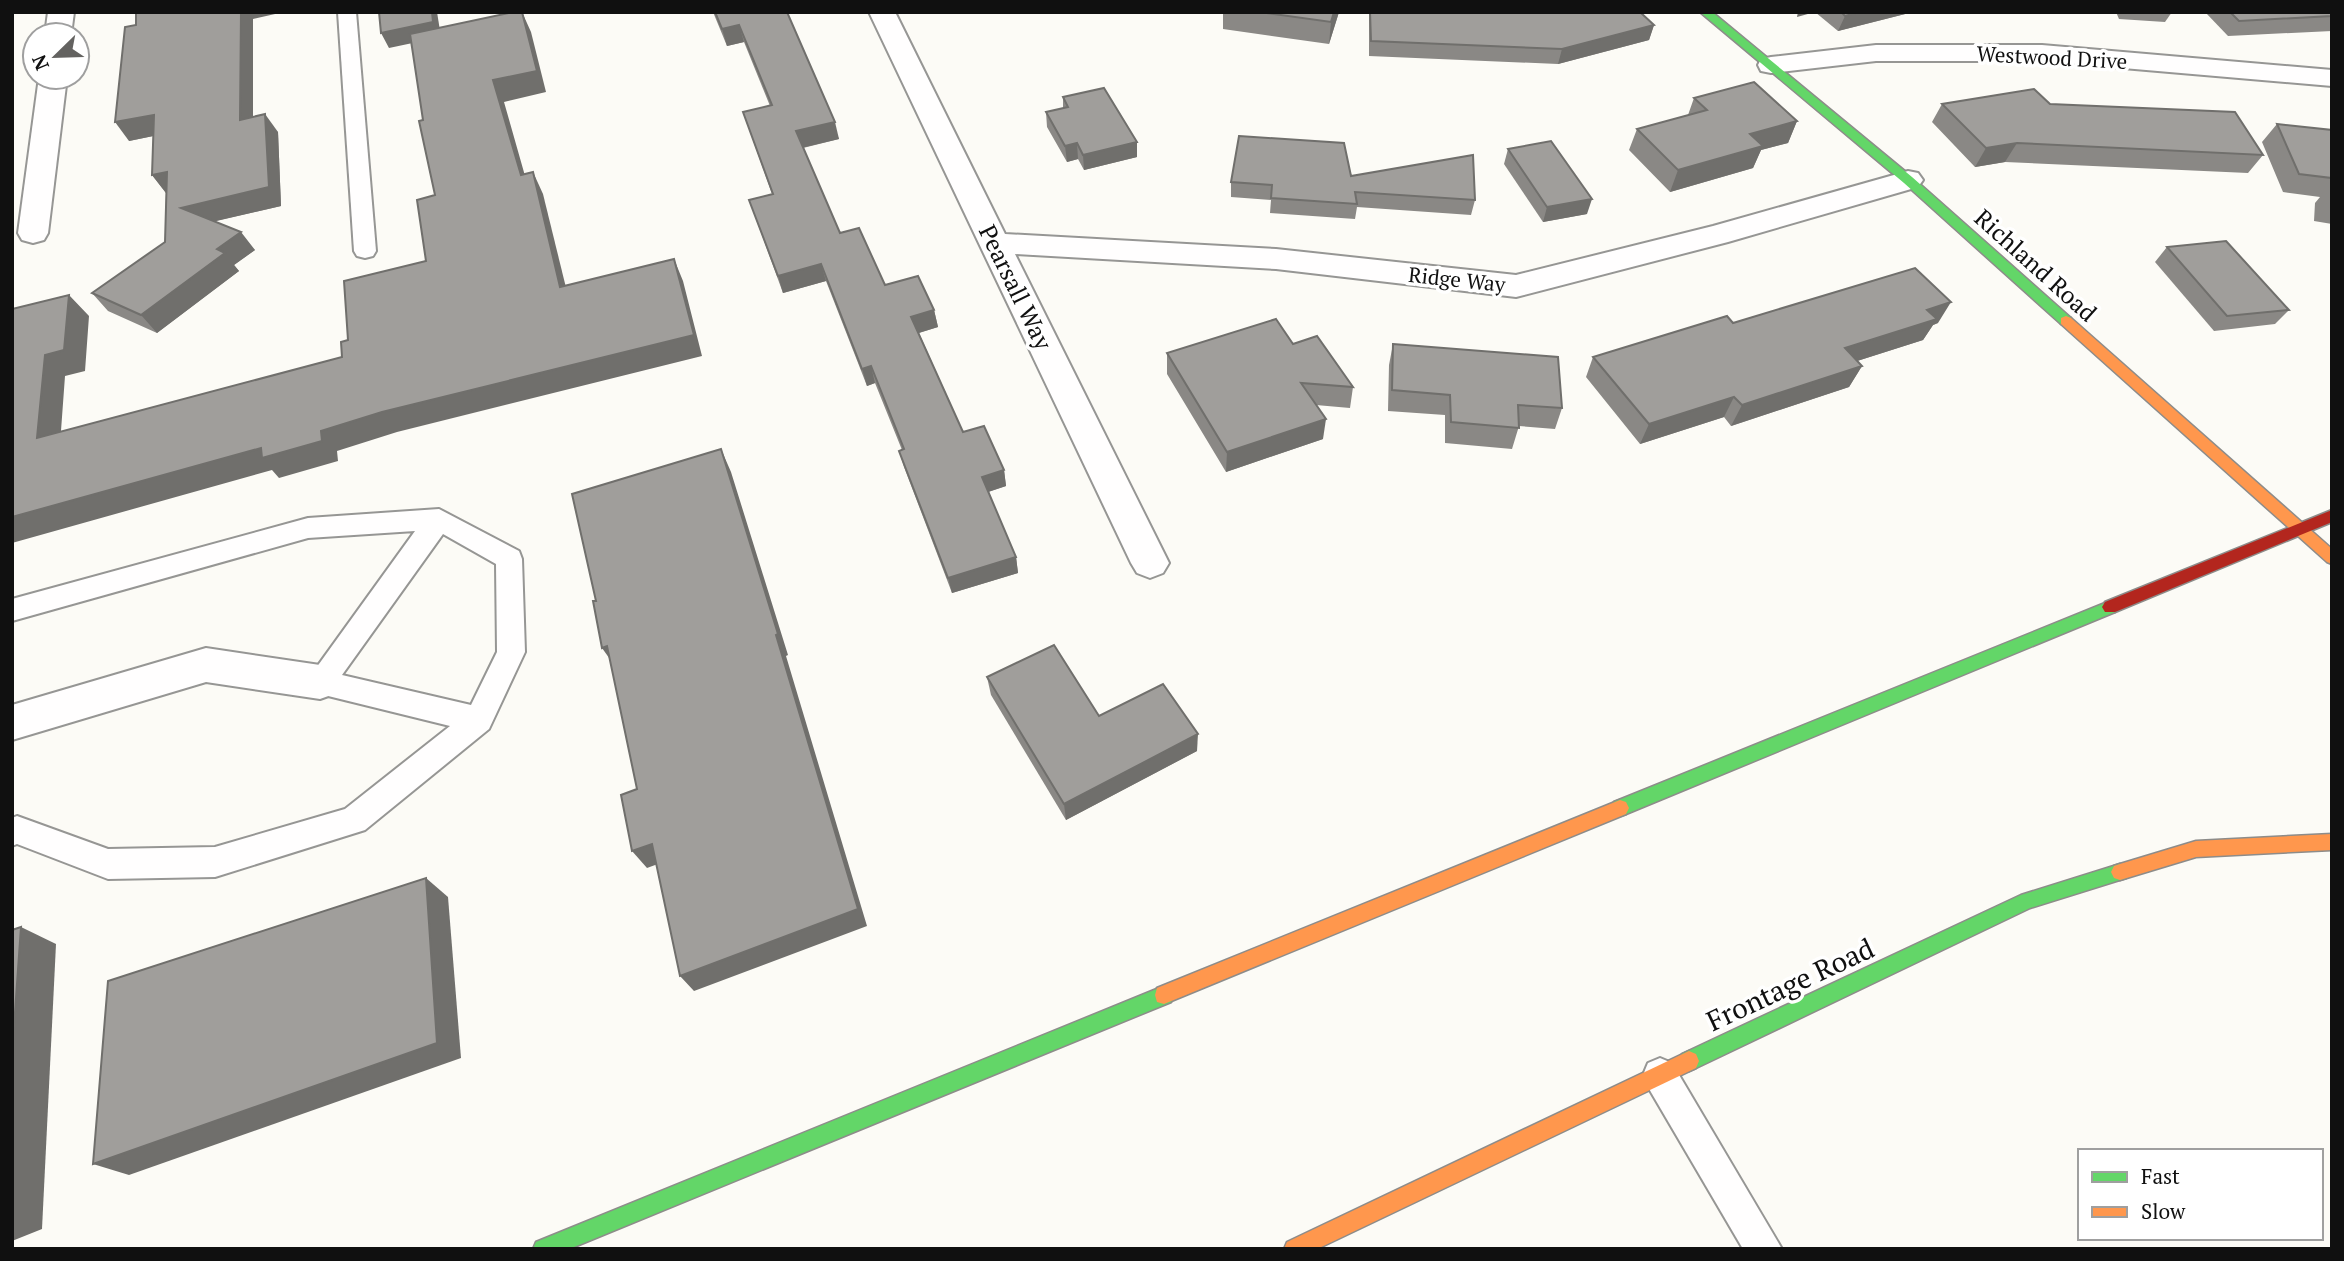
<svg xmlns="http://www.w3.org/2000/svg" width="2344" height="1261" viewBox="0 0 2344 1261" font-family="'PT Serif',serif">
<rect width="100%" height="100%" fill="#fcfbf6"/>
<g fill="none" stroke-linecap="round" stroke-linejoin="round">
<g stroke="#969694" stroke-width="4">
<g id="lane">
<path d="M338,12H356L376,251L373,256L365,258L357,256L354,251Z"/>
<path d="M439,509L519,551L522,559L525,652L489,729L365,830L215,877L108,879L17,844L12,846V818L17,816L108,849L215,847L345,809L450,726L320,694L310,691L306,682L415,531L308,538L12,621V599L308,518ZM443,534L496,564L497,652L471,705L342,675Z"/>
<path d="M1660,1058L1672,1063L1782,1249H1743L1648,1087L1643,1075L1648,1063Z"/>
</g>
</g>
<g stroke="#969694" stroke-width="4">
<g id="street">
<path d="M48,12H74L71,35H45Z"/>
<path d="M869,12H895L1005,234L1276,249L1516,275L1713,226L1908,171L1918,173L1923,180L1918,187L1728,242L1516,297L1276,269L1015,254L1169,563L1163,573L1150,578L1137,573L1131,563Z"/>
<path d="M1876,45H2042L2332,70V86L2042,61H1876L1771,73L1761,71L1758,65L1761,59L1771,57Z"/>
<path d="M39,77H67L48,233L44,240L33,243L22,240L18,233Z"/>
<path d="M206,648L320,665L334,670L340,682L334,694L320,699L206,682L12,740V705Z"/>
</g>
</g>
<g stroke="#8d8c8a" stroke-width="3">
<g id="fast">
<path d="M1700,12H1712L1912,177L2071,318V324H2061L1904,183Z"/>
<path d="M2110,601L2115,602L2118,607L2115,612L1626,814L1620,816L1614,814L1611,808L1614,802Z"/>
<path d="M2120,864L2126,866L2129,872L2126,878L2030,908L1696,1068L1689,1071L1682,1068L1679,1061L1682,1054L2021,895Z"/>
<path d="M1164,986L1171,988L1173,995L1171,1002L569,1249H533L536,1242Z"/>
</g>
</g>
<g stroke="#8d8c8a" stroke-width="3">
<g id="slow">
<path d="M2066,316L2071,318L2332,549V564L2327,562L2061,324V318Z"/>
<path d="M1620,800L1626,802L1629,808L1626,814L1164,1004L1157,1002L1155,995L1157,988Z"/>
<path d="M2332,834V850L2196,857L2120,880L2114,878L2111,872L2114,866L2120,864L2196,841Z"/>
<path d="M1689,1051L1696,1054L1699,1061L1696,1068L1317,1249H1284L1287,1242Z"/>
</g>
</g>
<g stroke="#8d8c8a" stroke-width="3">
<path id="jam" d="M2332,510V522L2115,612H2105L2102,607L2105,602Z"/>
</g>
<use href="#lane" fill="#fffefe" fill-rule="evenodd"/>
<use href="#street" fill="#fffefe" fill-rule="evenodd"/>
<use href="#fast" fill="#63d668" fill-rule="evenodd"/>
<use href="#slow" fill="#ff974d" fill-rule="evenodd"/>
<use href="#jam" fill="#b3261e" fill-rule="evenodd"/>
</g>
<g fill="#8a8885">
<path d="M713,12H787L839,139L803,148L840,233L885,285L934,310L938,327L919,333L963,432L1004,470L1006,486L988,492L1016,557L1018,573L952,593L904,467L899,451L902,450L875,383L867,386L826,281L783,293L749,200L772,194L743,112L770,106L744,42L727,46Z"/>
<path d="M1223,12H1339L1329,44L1223,29Z"/>
<path d="M1369,12H1640L1654,25L1649,40L1558,64L1369,56Z"/>
<path d="M1815,12H1913L1838,31Z"/>
<path d="M2116,12H2172L2165,22L2119,19Z"/>
<path d="M2205,12H2332V31L2228,36Z"/>
<path d="M253,19V117L278,132L281,206L215,221L255,250L234,265L239,271L157,333L108,311L92,293L165,242L166,193L152,175L153,136L129,141L136,25Z"/>
<path d="M1063,97L1137,142V157L1084,170L1078,159L1067,162L1047,127L1046,112L1063,108Z"/>
<path d="M1694,98L1797,121L1788,143L1761,150L1753,168L1670,192L1629,150L1637,129L1688,115Z"/>
<path d="M1942,104H2050L2263,155L2248,173L2005,162L1975,167L1932,122Z"/>
<path d="M2277,124L2332,130V224L2314,221L2315,203L2320,197L2283,192L2262,142Z"/>
<path d="M1508,149L1587,214L1543,222L1504,164Z"/>
<path d="M1351,176L1475,200L1471,215L1357,207L1355,219L1270,213L1271,200L1231,197V182Z"/>
<path d="M2167,247L2289,310L2275,324L2214,331L2155,262Z"/>
<path d="M1938,323L1933,325L1923,340L1857,361L1862,366L1849,387L1731,426L1724,417L1640,444L1586,377L1593,357Z"/>
<path d="M1393,344L1562,408L1555,429L1519,426L1512,449L1445,443V415L1388,411L1389,365Z"/>
<path d="M1167,353L1353,387L1350,408L1316,405L1323,439L1226,472L1167,374Z"/>
<path d="M987,677L1099,716L1197,751L1066,820L991,695Z"/>
</g>
<g fill="#706f6c">
<path d="M241,12H284L253,19V138L240,120Z"/>
<path d="M432,12H437L441,37L389,48L381,33Z"/>
<path d="M522,12L531,32L546,92L504,102L531,197L521,175L493,80Z"/>
<path d="M1334,12H1339L1329,44L1331,22Z"/>
<path d="M1798,12H1815L1797,17Z"/>
<path d="M1859,12H1913L1838,31L1845,16Z"/>
<path d="M739,25L744,42L727,46L722,29Z"/>
<path d="M1654,25L1649,40L1558,64L1562,49Z"/>
<path d="M265,114L278,132L281,206L195,226L181,208Z"/>
<path d="M154,115L168,133L129,141L115,122Z"/>
<path d="M1797,121L1788,143L1761,150L1753,168L1670,192L1678,170L1750,134Z"/>
<path d="M835,122L839,139L801,148L796,131Z"/>
<path d="M1137,142V157L1084,170L1083,155Z"/>
<path d="M1077,143L1078,159L1067,162L1065,146Z"/>
<path d="M2017,143L2005,162L1975,167L1986,148Z"/>
<path d="M167,172L166,193L152,175Z"/>
<path d="M533,172L543,194L571,308L560,287Z"/>
<path d="M1592,199L1587,214L1543,222L1547,207Z"/>
<path d="M241,232L255,250L234,265L239,271L157,333L141,315L217,249Z"/>
<path d="M674,259L683,281L702,356L397,432L337,451L338,461L279,478L272,470L12,543V517L321,431Z"/>
<path d="M821,264L826,281L783,293L778,276Z"/>
<path d="M69,295L89,316L85,371L65,376L59,458L37,438L45,355Z"/>
<path d="M1951,302L1938,323L1933,325L1923,340L1832,369L1845,348L1927,310Z"/>
<path d="M934,310L938,327L915,334L911,317Z"/>
<path d="M871,366L875,383L867,386L862,369Z"/>
<path d="M1862,366L1849,387L1731,426L1742,405Z"/>
<path d="M1734,397L1724,417L1640,444L1649,424Z"/>
<path d="M1326,419L1323,439L1226,472L1227,452Z"/>
<path d="M721,449L731,472L788,655L786,656L867,926L694,991L680,976Z"/>
<path d="M1004,470L1006,486L985,493L982,477Z"/>
<path d="M1016,557L1018,573L952,593L948,578Z"/>
<path d="M607,646L617,669L602,648Z"/>
<path d="M1198,734L1197,751L1066,820L1064,804Z"/>
<path d="M652,844L666,861L647,868L632,851Z"/>
<path d="M426,878L448,897L461,1058L129,1175L93,1164Z"/>
<path d="M21,927L56,944L42,1229L12,1241V1055Z"/>
</g>
<g fill="#a09e9b" stroke="#706f6c" stroke-width="2">
<path d="M136,12H241L240,120L265,114L269,187L181,208L241,232L217,249L225,253L141,315L92,293L165,242L167,172L152,175L154,115L115,122L125,27L136,25Z"/>
<path d="M379,12H432L433,22L381,33Z"/>
<path d="M514,12H522L537,71L493,80L521,175L533,172L560,287L674,259L694,335L382,412L321,431L322,441L262,458L261,448L12,517V309L69,295L64,350L45,355L37,438L342,357L341,342L348,340L344,281L426,261L417,200L435,195L419,121L423,120L410,34Z"/>
<path d="M715,12H787L835,122L796,131L840,233L859,228L885,285L918,276L934,310L911,317L963,432L984,426L1004,470L982,477L1016,557L948,578L899,451L904,449L871,366L862,369L821,264L778,276L749,200L773,194L743,112L772,105L739,25L722,29Z"/>
<path d="M1259,12H1334L1331,22Z"/>
<path d="M1370,12H1640L1654,25L1562,49L1371,41Z"/>
<path d="M1841,12H1859L1845,16Z"/>
<path d="M2230,12H2332V16L2239,21Z"/>
<path d="M1754,82L1797,121L1750,134L1763,146L1678,170L1637,129L1707,110L1694,98Z"/>
<path d="M1104,88L1137,142L1083,155L1077,143L1065,146L1046,112L1068,107L1063,97Z"/>
<path d="M2034,89L2050,104L2235,112L2263,155L2017,143L1986,148L1942,104Z"/>
<path d="M2277,124L2332,130V178L2299,174Z"/>
<path d="M1239,136L1344,143L1351,176L1473,155L1475,200L1355,192L1357,204L1271,198L1272,185L1231,182Z"/>
<path d="M1551,141L1592,199L1547,207L1508,149Z"/>
<rect x="2331" y="185" width="1" height="18"/>
<path d="M2226,241L2289,310L2227,316L2167,247Z"/>
<path d="M1915,268L1951,302L1927,310L1937,319L1845,348L1862,366L1742,405L1734,397L1649,424L1593,357L1727,316L1733,323Z"/>
<path d="M1276,319L1293,344L1317,336L1353,387L1301,383L1326,419L1227,452L1167,353Z"/>
<path d="M1393,344L1558,357L1562,408L1518,405L1519,428L1451,422L1450,395L1392,390Z"/>
<path d="M721,449L778,634L776,635L858,909L680,976L652,844L632,851L621,795L637,789L607,646L602,648L593,601H596L572,494Z"/>
<path d="M1054,645L1099,716L1163,684L1198,734L1064,804L987,677Z"/>
<path d="M426,878L437,1043L93,1164L108,981Z"/>
<path d="M21,927L12,1055V930Z"/>
</g>
<g text-anchor="middle" dominant-baseline="central" stroke-width="7" stroke-linejoin="round" paint-order="stroke">
<g font-size="21" fill="#101010" stroke="#fff">
<text transform="translate(2052 57) rotate(3)">Westwood Drive</text>
<text transform="translate(1457 279) rotate(6)">Ridge Way</text>
</g>
<g font-size="24" fill="#101010" stroke="#fff">
<text transform="translate(2036 265) rotate(42)">Richland Road</text>
<text transform="translate(1016 287) rotate(64)">Pearsall Way</text>
</g>
<g font-size="28" fill="#101010" stroke="#fff">
<text transform="translate(1790 984) rotate(-25)">Frontage Road</text>
</g>
</g>
<rect width="2344" height="1261" fill="none" stroke="#101010" stroke-width="28"/>
<rect x="2078" y="1149" width="245" height="91" fill="#ffffff" stroke="#9f9f9f" stroke-width="2"/>
<rect x="2092" y="1172" width="35" height="10" fill="#63d668" stroke="#9f9f9f" stroke-width="2"/>
<text x="2141" y="1184" font-size="21" fill="#101010">Fast</text>
<rect x="2092" y="1207" width="35" height="10" fill="#ff974d" stroke="#9f9f9f" stroke-width="2"/>
<text x="2141" y="1219" font-size="21" fill="#101010">Slow</text>
<g transform="translate(56 56) rotate(247)"><circle r="33" fill="#ffffff" stroke="#9f9f9f" stroke-width="2"/>
<path d="M0-5L12 26L0 18L-12 26Z" fill="#636260"/>
<text y="-10" font-size="19" font-weight="bold" text-anchor="middle" fill="#101010">N</text>
</g>
</svg>
